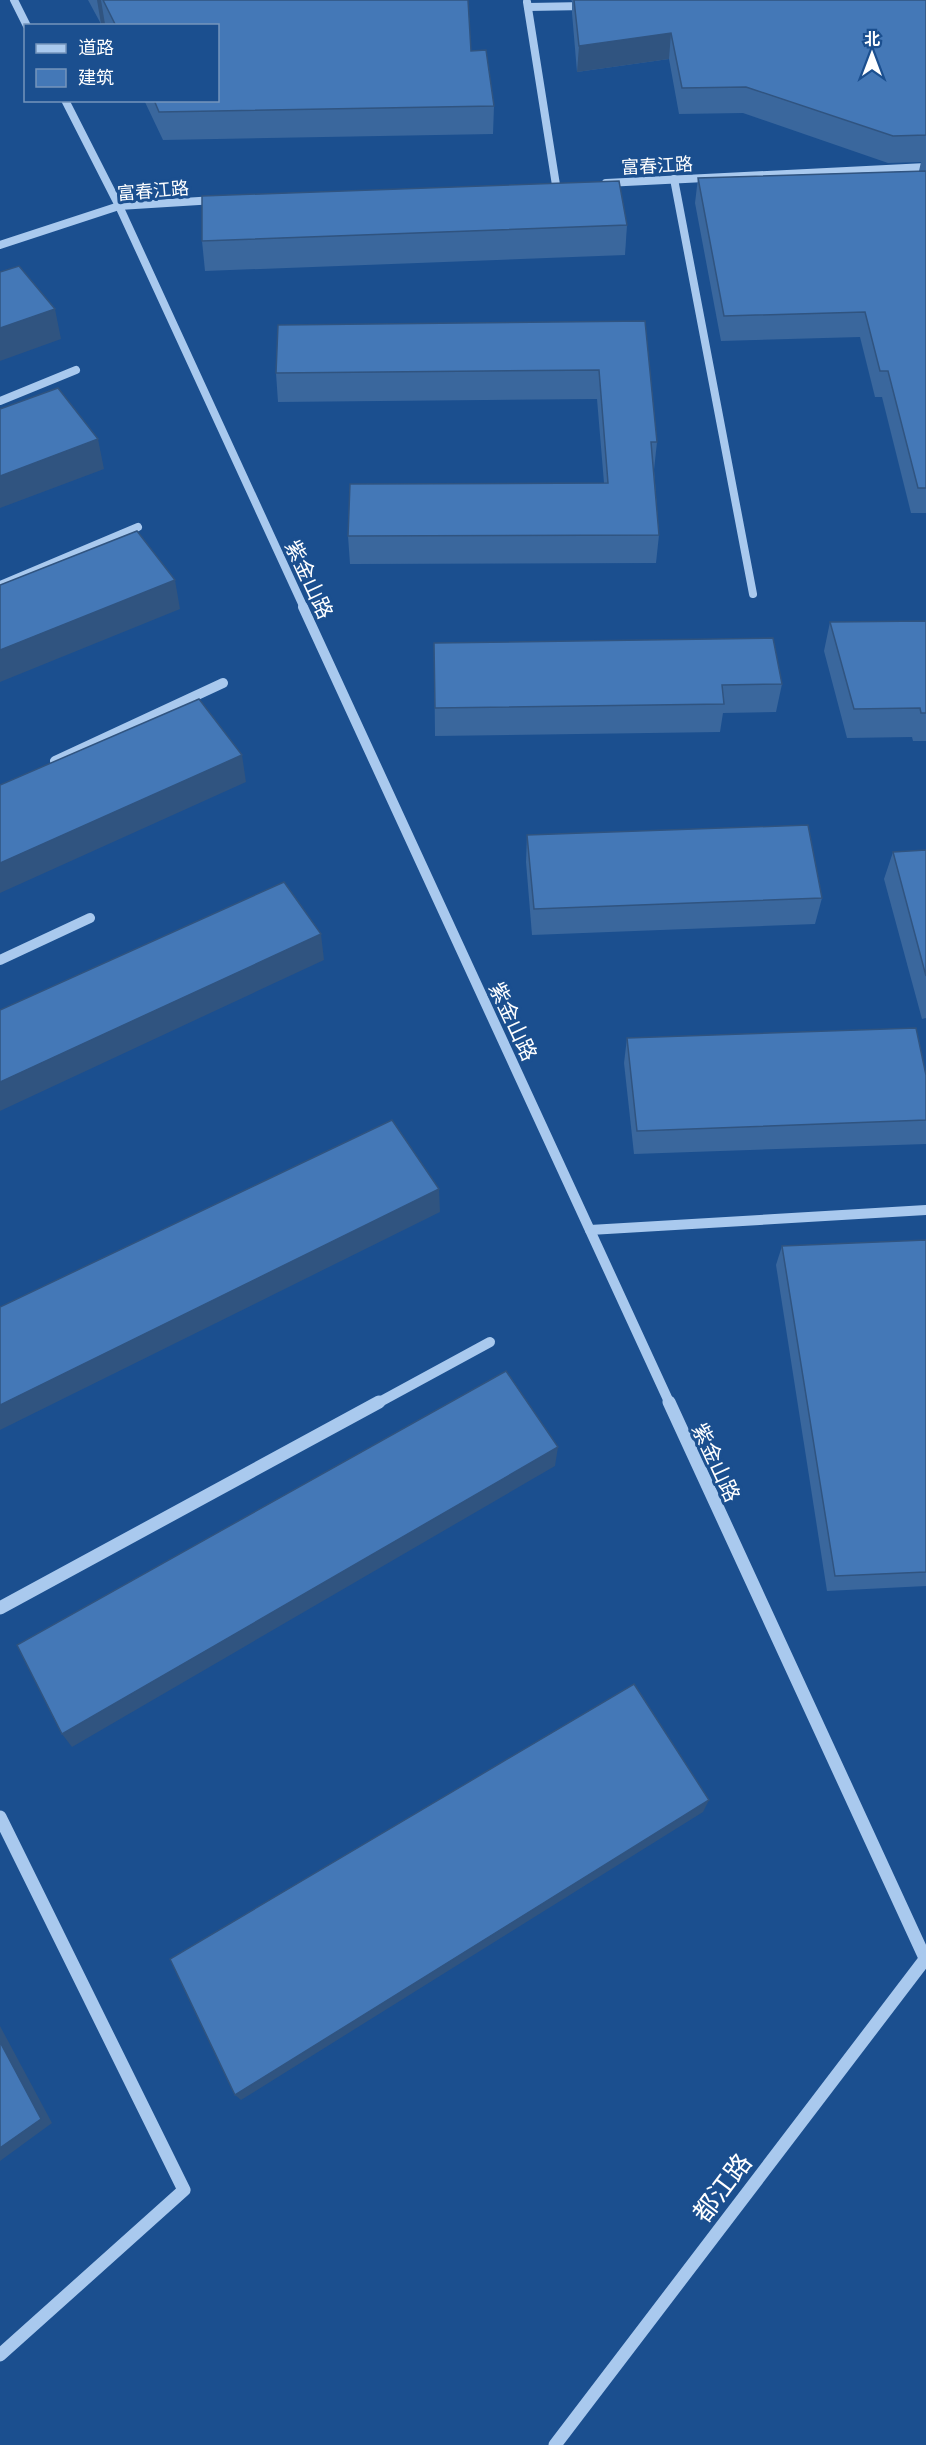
<svg xmlns="http://www.w3.org/2000/svg" width="926" height="2445" viewBox="0 0 926 2445" font-family="Barlow,'Noto Sans SC',sans-serif">
<rect width="100%" height="100%" fill="#1b4f8f"/>
<g fill="none" stroke-linecap="round" stroke-linejoin="round">
<g stroke="#a9c9ee" stroke-width="8">
<path d="M14,0L27,26"/>
<path d="M527,2L556,185"/>
<path d="M528,7L586,6"/>
<path d="M65,100L119,206L304,608"/>
<path d="M674,179L753,594"/>
<path d="M606,183L926,167"/>
<path d="M0,245L119,206L215,200"/>
<path d="M0,401L76,370"/>
<path d="M0,585L138,527"/>
</g>
<g stroke="#a9c9ee" stroke-width="10">
<path d="M303,607L670,1404"/>
<path d="M55,761L223,683"/>
<path d="M0,960L90,918"/>
<path d="M590,1230L926,1210"/>
<path d="M376,1404L490,1342"/>
</g>
<g stroke="#a9c9ee" stroke-width="13">
<path d="M669,1402L925,1958"/>
<path d="M0,1608L379,1402"/>
<path d="M0,1817L184,2190L0,2355"/>
<path d="M555,2445L926,1958"/>
</g>
</g>
<g fill="#3a679d">
<path d="M88,0H468L471,51L494,106L493,134L163,140L144,100H218V26H106L105,24H101Z"/>
<path d="M571,0H926V513H911L882,397H875L860,337L721,341L695,203L698,178L919,171L921,162L888,163L743,113L679,114L669,59L577,72L572,13V1Z"/>
<path d="M627,225L625,255L205,271L202,241Z"/>
<path d="M645,321L657,442L654,470L659,535L656,563L350,564L348,536L604,483L597,399L278,402L276,373Z"/>
<path d="M926,621V741H913L912,737L847,738L824,651L830,622Z"/>
<path d="M434,643L782,684L776,712L723,713L720,732L435,736Z"/>
<path d="M527,835L822,898L815,924L532,935L526,862Z"/>
<path d="M926,850V1018L922,1019L884,879L893,852Z"/>
<path d="M627,1038L926,1075V1144L634,1154L624,1063Z"/>
<path d="M926,1240V1586L827,1591L776,1265L782,1246Z"/>
</g>
<g fill="#305480">
<path d="M97,0H101L105,24H101Z"/>
<path d="M671,33L669,59L577,72L579,46Z"/>
<path d="M55,309L61,339L0,361V328Z"/>
<path d="M98,439L104,469L0,508V476Z"/>
<path d="M175,580L180,609L0,682V650Z"/>
<path d="M242,755L246,782L0,893V863Z"/>
<path d="M321,934L324,960L0,1111V1082Z"/>
<path d="M439,1189L440,1212L0,1430V1405Z"/>
<path d="M558,1447L555,1466L72,1747L62,1734Z"/>
<path d="M709,1800L703,1812L241,2100L235,2095Z"/>
<path d="M0,2026L52,2123L0,2161Z"/>
</g>
<g fill="#4478b7" stroke="#305480" stroke-width="1.5">
<path d="M103,0H468L471,51L486,50L494,106L159,112L154,100H218V26H116Z"/>
<path d="M574,0H926V135L893,136L746,87L682,88L671,33L579,46Z"/>
<path d="M926,171V488H918L888,371H880L865,312L724,316L698,178Z"/>
<path d="M619,181L627,225L202,241V196Z"/>
<path d="M19,266L55,309L0,328V272Z"/>
<path d="M645,321L657,442H651L659,535L348,536L350,484L608,483L599,370L276,373L278,325Z"/>
<path d="M58,388L98,439L0,476V409Z"/>
<path d="M137,531L175,580L0,650V585Z"/>
<path d="M926,621V713H921L920,708L854,709L830,622Z"/>
<path d="M773,638L782,684L722,685L724,704L435,708L434,643Z"/>
<path d="M199,699L242,755L0,863V785Z"/>
<path d="M808,825L822,898L534,909L527,835Z"/>
<path d="M926,850V976L893,852Z"/>
<path d="M284,882L321,934L0,1082V1010Z"/>
<path d="M916,1028L926,1075V1120L637,1131L627,1038Z"/>
<path d="M392,1120L439,1189L0,1405V1307Z"/>
<path d="M926,1240V1572L835,1576L782,1246Z"/>
<path d="M506,1371L558,1447L62,1734L17,1645Z"/>
<path d="M634,1684L709,1800L235,2095L170,1959Z"/>
<path d="M0,2042L41,2119L0,2148Z"/>
</g>
<g text-anchor="middle" dominant-baseline="central" stroke-width="6" stroke-linejoin="round" paint-order="stroke">
<g font-size="18" fill="#fff" stroke="#1b4f8f">
<text transform="translate(657 165) rotate(-3)">富春江路</text>
<text transform="translate(153 190) rotate(-5)">富春江路</text>
</g>
<g font-size="21" fill="#fff" stroke="#1b4f8f">
<text transform="translate(310 579) rotate(65)">紫金山路</text>
<text transform="translate(514 1021) rotate(65)">紫金山路</text>
<text transform="translate(717 1462) rotate(65)">紫金山路</text>
</g>
<g font-size="26" fill="#fff" stroke="#1b4f8f">
<text transform="translate(721 2187) rotate(-53)">都江路</text>
</g>
</g>
<rect x="24" y="24" width="195" height="78" fill="#1b4f8f" stroke="#7695bc" stroke-width="1.5"/>
<rect x="36" y="44" width="30" height="9" fill="#a9c9ee" stroke="#7695bc" stroke-width="1.5"/>
<text x="78" y="54" font-size="18" fill="#ffffff">道路</text>
<rect x="36" y="69" width="30" height="18" fill="#4478b7" stroke="#7695bc" stroke-width="1.5"/>
<text x="78" y="84" font-size="18" fill="#ffffff">建筑</text>
<g transform="translate(872 54)" stroke="#1b4f8f" stroke-width="4.5" paint-order="stroke">
<path d="M0-4.5L10 22L0 15L-10 22Z" fill="#ffffff"/>
<text y="-9" font-size="16" font-weight="bold" text-anchor="middle" fill="#ffffff">北</text>
</g>
</svg>
